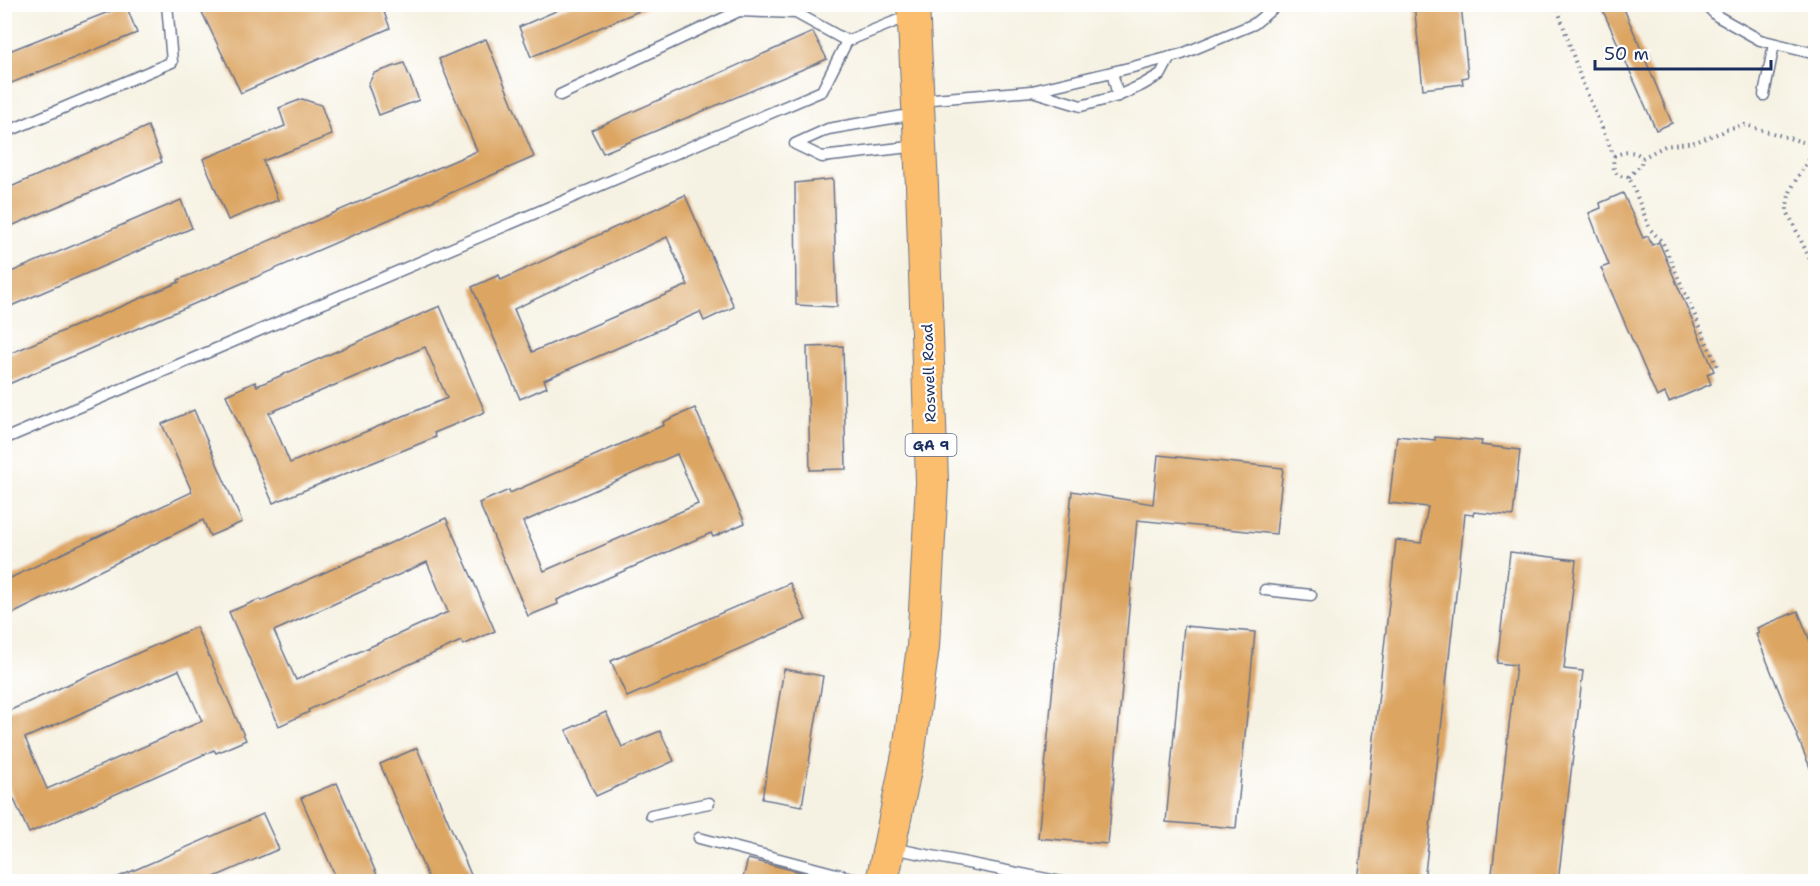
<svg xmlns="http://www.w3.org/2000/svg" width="1820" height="886" viewBox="0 0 1820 886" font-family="'Shantell Sans',sans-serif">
<rect width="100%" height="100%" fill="#fff"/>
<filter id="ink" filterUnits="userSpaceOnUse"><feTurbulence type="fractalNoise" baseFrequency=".0167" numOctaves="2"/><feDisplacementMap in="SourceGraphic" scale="12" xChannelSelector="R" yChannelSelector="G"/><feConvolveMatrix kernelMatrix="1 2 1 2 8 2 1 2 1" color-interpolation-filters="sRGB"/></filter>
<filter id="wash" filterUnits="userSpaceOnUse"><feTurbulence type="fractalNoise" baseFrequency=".008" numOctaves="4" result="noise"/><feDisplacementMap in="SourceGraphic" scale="24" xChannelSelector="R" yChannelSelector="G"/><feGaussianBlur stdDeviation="1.35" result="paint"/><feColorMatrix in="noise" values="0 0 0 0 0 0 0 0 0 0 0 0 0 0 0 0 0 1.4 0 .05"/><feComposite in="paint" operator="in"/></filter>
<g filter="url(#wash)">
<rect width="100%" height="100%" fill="#f6f2e3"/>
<g id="blocks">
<g fill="#dca562" fill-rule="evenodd">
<path d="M198,4H381L390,28L241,93Z"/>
<path d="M572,4L653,5L531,57L519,27Z"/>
<path d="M1414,4H1461L1468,77L1462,78L1463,84L1423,89Z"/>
<path d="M1600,4H1622L1672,123L1656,130Z"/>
<path d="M126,5L137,33L4,86V53Z"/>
<path d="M813,32L827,59L603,153L591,130Z"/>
<path d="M486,39L534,157L4,386V356L179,282L178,280L477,151L439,59Z"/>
<path d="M404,63L419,100L379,115L368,85L374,73Z"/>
<path d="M302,99L321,105L332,135L263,161L278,200L228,220L203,159L285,126L279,108Z"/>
<path d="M148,126L162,162L4,229V190Z"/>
<path d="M833,179L837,307L796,305L795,183Z"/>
<path d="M1623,193L1643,238L1648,236L1652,245L1659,242L1714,371L1707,374L1711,384L1669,402L1665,393L1657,397L1601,268L1609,265L1589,213L1601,208L1600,203Z"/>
<path d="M685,195L734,307L704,321L700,312L544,380L547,387L520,399L472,287L499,275L501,280ZM667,237L688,285L532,352L514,309Z"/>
<path d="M181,200L192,228L4,309V275Z"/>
<path d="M440,306L485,412L434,433L436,437L273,503L226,395L255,382L257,386ZM425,347L447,398L290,463L269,413Z"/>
<path d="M843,346L846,469L810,470L807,347Z"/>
<path d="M695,408L745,523L713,537L711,533L557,600L558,604L528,616L479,503L509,490L510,493L664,425L663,422ZM677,454L698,504L544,571L523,522Z"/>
<path d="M194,410L242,522L210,536L203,520L4,618V581L192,492L162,424Z"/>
<path d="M1397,436L1435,440V437L1482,441L1481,445L1520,450L1513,516L1474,512L1473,515L1465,514L1424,882H1358L1396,540L1421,543L1428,507L1389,503Z"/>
<path d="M1158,455L1283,468L1276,534L1137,520L1108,844L1038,838L1072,491L1153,504Z"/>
<path d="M446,518L495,631L463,645L461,641L308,710L309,712L279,726L229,612L260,599L261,601ZM427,562L448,612L296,680L274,631Z"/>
<path d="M1510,552L1576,560L1564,669L1583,671L1558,882H1491L1516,665L1497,663Z"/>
<path d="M790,583L806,620L627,697L611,661Z"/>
<path d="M1798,611L1812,646L1815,645V780L1756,634L1759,633L1757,628Z"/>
<path d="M1184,626L1255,632L1236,828L1166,822Z"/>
<path d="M196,627L246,740L216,753L214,750L29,833L4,777V713ZM179,670L202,721L47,789L25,738Z"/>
<path d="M784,669L823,676L802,806L762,799Z"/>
<path d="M606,712L622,747L660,731L674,761L596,796L566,730Z"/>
<path d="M417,748L474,882H430L380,764Z"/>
<path d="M337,783L380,882H338L301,798Z"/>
<path d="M263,814L279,849L203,882H107Z"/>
<path d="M748,859L816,876L815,882H742Z"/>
</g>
</g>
</g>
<g filter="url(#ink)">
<use href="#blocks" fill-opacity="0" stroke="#68738d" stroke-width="1.5"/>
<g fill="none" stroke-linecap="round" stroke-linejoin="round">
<g stroke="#68738d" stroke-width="13">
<g id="service">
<path d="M1705,4L1717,16L1760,40L1816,54"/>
<path d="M738,6L739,11L796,13L847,41"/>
<path d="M1112,72L1118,96"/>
<path d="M1032,91L1081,106L1118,96L1142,85L1161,74L1170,57"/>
<path d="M560,95L739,11"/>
<path d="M1764,95L1774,44"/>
<path d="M921,100L1032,91L1133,67L1182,54L1254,24L1278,4"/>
<path d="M915,114L828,129L795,144L822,157L918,146"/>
<path d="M4,133L172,62L167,4"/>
<path d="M4,439L822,91L847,41L911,15"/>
<path d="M1265,590L1311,595"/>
<path d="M651,815L709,803"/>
<path d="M699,838L867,882"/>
<path d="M892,848L1062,882"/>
<path d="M1211,882L1216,879L1217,882"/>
</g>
</g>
<g stroke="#68738d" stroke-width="34">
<path id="primary" d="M882,882L909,750L923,647L932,482L922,186L913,4"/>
</g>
<g stroke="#68738d" stroke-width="4" stroke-dasharray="1.5 4.5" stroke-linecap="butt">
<path d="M1556,4L1581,79L1614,156C1612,170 1614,177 1629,177L1650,229L1663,243L1717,366"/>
<path d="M1816,150C1804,167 1786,189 1787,211L1816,272"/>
<path d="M1614,156C1623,152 1635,149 1642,158"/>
<path d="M1629,177L1641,164L1642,158L1665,146L1695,142L1722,132L1726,129L1745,125L1816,146"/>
</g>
<use href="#service" stroke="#fff" stroke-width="10"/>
<use href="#primary" stroke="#fbbe6e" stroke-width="32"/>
</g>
</g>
<g text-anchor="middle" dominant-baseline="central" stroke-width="4.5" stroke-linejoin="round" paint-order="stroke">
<rect fill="#fff" stroke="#5f6d8e" stroke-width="1.5" x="905.5" y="434" width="51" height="22" rx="4.5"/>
<g font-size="14" font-weight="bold" fill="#1b2f5e">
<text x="931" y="445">GA 9</text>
</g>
<g font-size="15" fill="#1b2f5e" stroke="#fff">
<text transform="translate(929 373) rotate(-92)">Roswell Road</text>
</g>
</g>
<rect width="1820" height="886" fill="none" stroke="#fff" stroke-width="24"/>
<path d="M1595 60v9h176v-9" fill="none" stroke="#1b2f5e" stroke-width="3"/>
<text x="1604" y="60" font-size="18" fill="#1b2f5e" stroke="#ffffff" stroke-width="4.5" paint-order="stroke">50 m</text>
</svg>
